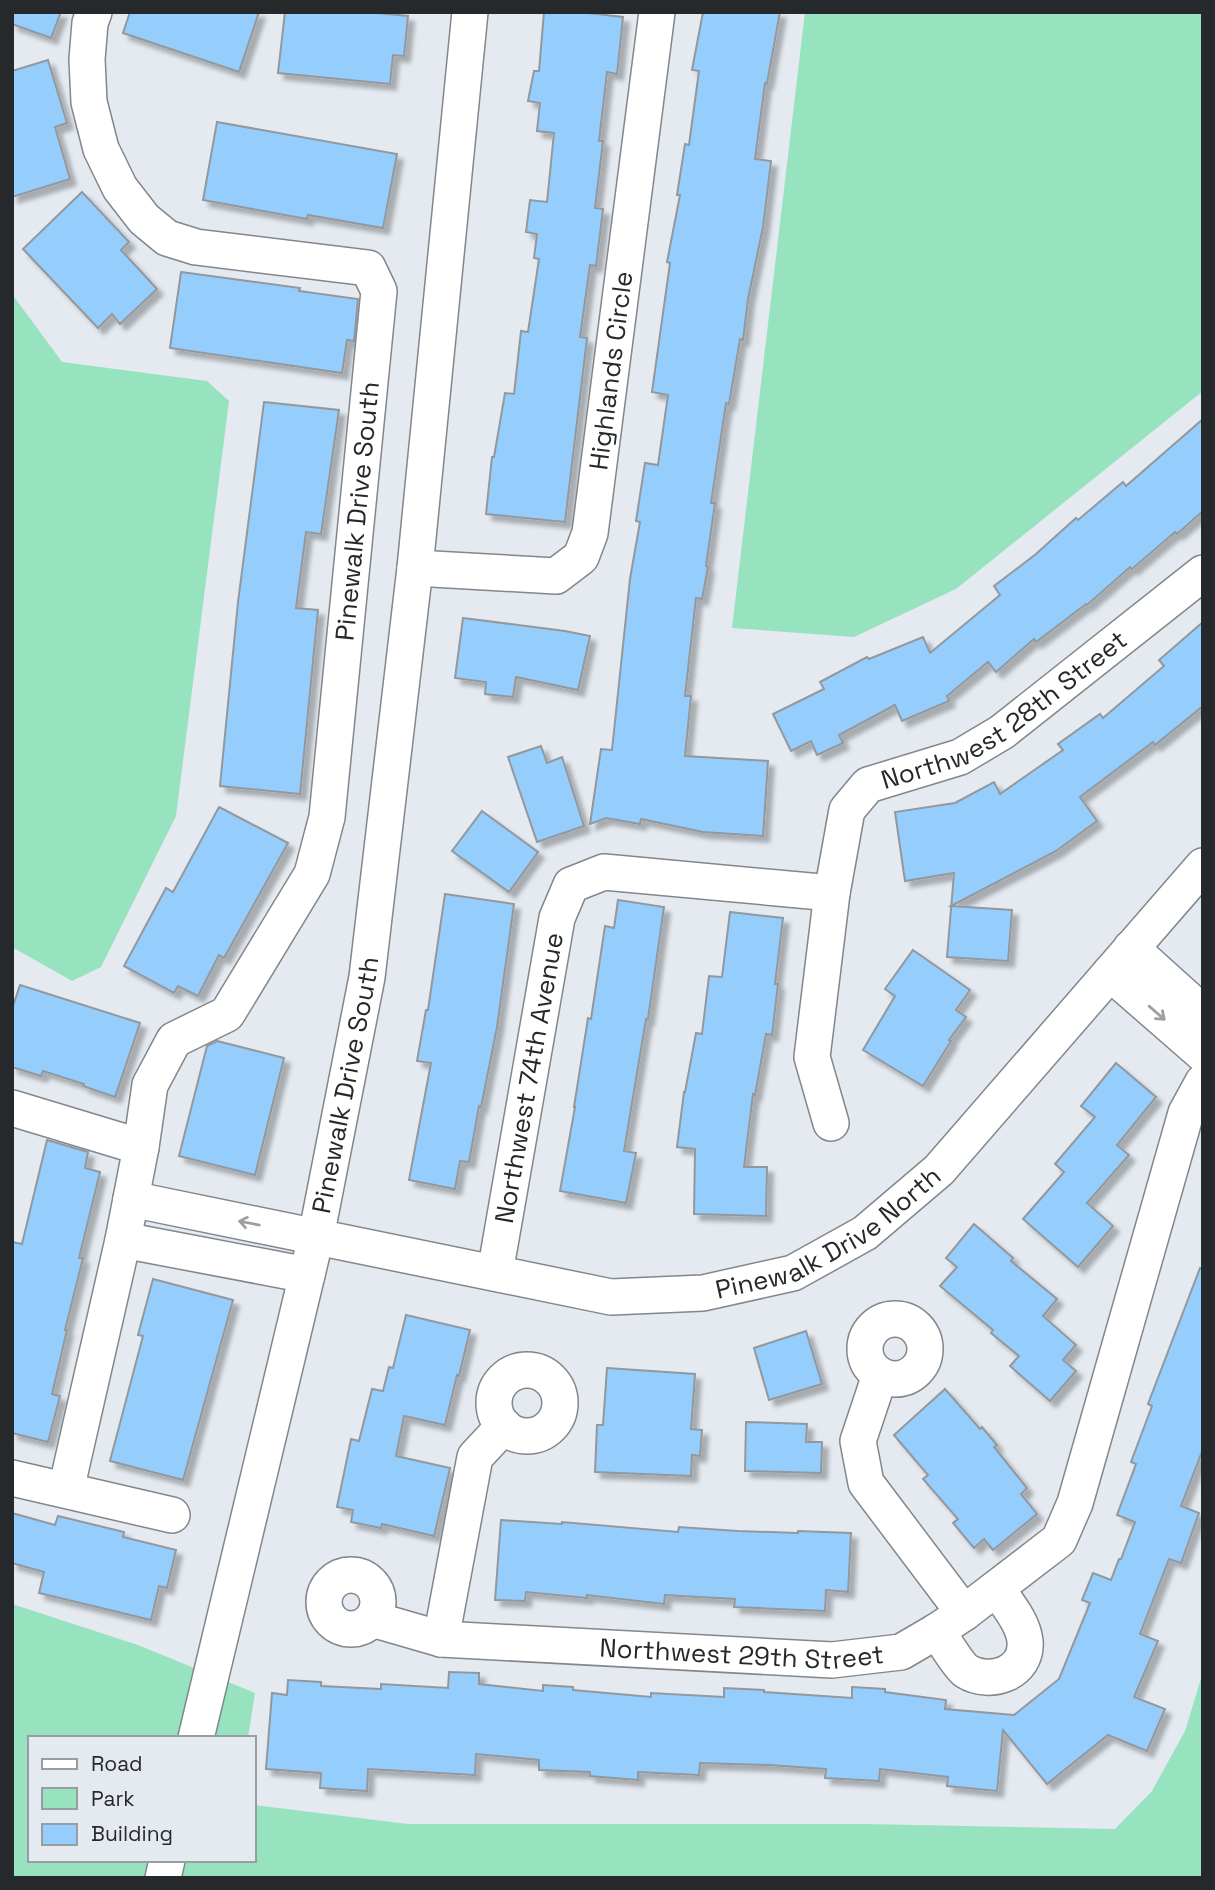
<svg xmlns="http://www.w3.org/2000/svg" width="1215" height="1890" viewBox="0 0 1215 1890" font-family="'Space Grotesk',sans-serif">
<defs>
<filter id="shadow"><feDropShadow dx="6" dy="6" stdDeviation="2" flood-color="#0004"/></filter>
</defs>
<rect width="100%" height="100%" fill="#e4eaf0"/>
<g fill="#97e3c0">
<path d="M805,12H1203V391L956,589L854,637L732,628Z"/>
<path d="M12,294L62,362L207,381L229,401L176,816L101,967L72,981L12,947Z"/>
<path d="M12,1604L138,1645L255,1693L248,1738H30V1860H254V1805L408,1824H865L1115,1829L1152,1791L1185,1731L1203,1672V1878H12Z"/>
</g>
<g fill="#95cefc" stroke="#92989d" stroke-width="2" filter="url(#shadow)">
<path d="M12,12H61L51,38L12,24Z"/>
<path d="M130,12H259L239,72L123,33Z"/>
<path d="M285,12H367L408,16L404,56L393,55L390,84L278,73Z"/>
<path d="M544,12H579L623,17L617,74L607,72L599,141H603L595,208L603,209L596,266L590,265L580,337L587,338L565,522L486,514L492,457H494L505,393L514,394L521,331L528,332L539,259L534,258L537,234L526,232L530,200L547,202L554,133L537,131L540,103L528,101L534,71H539Z"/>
<path d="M703,12H780L767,83H765L755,159L771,161L763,227L748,299L743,340L740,339L729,404L726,403L711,503H715L706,566L708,567L702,599L696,598L685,696H691L685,756L768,761L763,836L703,832L641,819L640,824L606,818L590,824L601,749L612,750L630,579L640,522L636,521L645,463L658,465L668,395L652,392L670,263L667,262L680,195H677L685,144L689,145L699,71L692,70Z"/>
<path d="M48,60L67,123L55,127L70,179L12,197V71Z"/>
<path d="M217,122L397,154L383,228L308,215L307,219L203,200Z"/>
<path d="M82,192L129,242L121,250L157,289L120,324L112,314L98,328L23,249Z"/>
<path d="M181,272L300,288L299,291L358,299L354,341L347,340L342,373L170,348Z"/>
<path d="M264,402L339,410L321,534L306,532L296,608L318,610L300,794L220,786L238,602Z"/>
<path d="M1203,419V511L1177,534L1175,532L1132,569L1130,567L1087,605L1086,604L1036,642L1034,639L996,672L988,662L947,696L949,701L902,721L895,705L839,735L843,743L817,755L811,741L791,751L773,714L824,689L820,682L867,657L869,659L923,637L930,653L1000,595L994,586L1036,554L1076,518L1078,520L1123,482L1126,486Z"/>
<path d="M463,618L565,631L590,636L578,690L516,677L513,697L485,694L486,682L455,678Z"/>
<path d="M1203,622V706L1155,745L1153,742L1080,797L1097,821L1056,851L951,906L1012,910L1008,961L947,957L954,873L905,881L895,812L955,803L994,782L1000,794L1063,750L1058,744L1100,714L1103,718L1164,666L1159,660Z"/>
<path d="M541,746L547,763L562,757L584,826L537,842L508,757Z"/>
<path d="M219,807L288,843L224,958L219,955L198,996L178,986L174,993L124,966L166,888L173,892Z"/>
<path d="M482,811L538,852L509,892L452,851Z"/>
<path d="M445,894L514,904L497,1027L481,1107L479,1106L469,1162L460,1161L455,1189L409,1180L431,1063L417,1061L426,1010H428Z"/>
<path d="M618,900L664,907L648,1019H646L624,1151L636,1153L626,1203L560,1191L575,1107H574L588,1018L591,1019L605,926L614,928Z"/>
<path d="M730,912L783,918L775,984H778L772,1035L766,1034L755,1095L753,1094L744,1167H767L766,1216L694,1214L695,1149L677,1147L684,1092H685L696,1033L702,1034L709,976L722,977Z"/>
<path d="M913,950L970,990L956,1010L966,1017L949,1040L951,1041L923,1086L863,1050L895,996L885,989Z"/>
<path d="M20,985L140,1023L115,1097L83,1086L84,1084L43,1071L41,1076L12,1067V1009Z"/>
<path d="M217,1041L284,1058L255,1175L179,1156L207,1046Z"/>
<path d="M1116,1063L1156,1097L1117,1145L1129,1155L1087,1203L1113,1226L1078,1267L1023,1219L1064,1172L1055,1164L1095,1117L1081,1106Z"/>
<path d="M47,1140L88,1152L85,1168L100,1172L79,1258H83L65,1330H67L52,1394L60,1396L48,1442L12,1433V1242L22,1244Z"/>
<path d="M974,1224L1013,1258L1011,1261L1057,1299L1043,1316L1076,1345L1063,1360L1076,1371L1050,1401L1010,1366L1019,1356L991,1333L993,1330L940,1286L957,1267L946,1258Z"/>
<path d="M1200,1268L1203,1269V1449L1181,1506L1199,1513L1181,1563L1169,1559L1140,1634L1158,1641L1134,1697L1165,1709L1147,1751L1108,1735L1047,1784L1003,1730L997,1791L947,1786L948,1777L880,1769L879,1781L825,1778L826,1769L769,1765L700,1763L699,1775L638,1772V1780L590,1776V1772L539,1770V1760L476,1754L475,1775L368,1769L367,1791L320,1788L321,1773L266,1769L272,1693L287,1695L288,1680L321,1682V1686L381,1689V1684L448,1688L449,1672L479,1673V1684L543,1691V1685L573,1687V1690L651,1697V1693L724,1697V1688L764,1690V1692L852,1698V1687L885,1689V1692L946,1700L945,1709L1014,1715L1059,1679L1090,1603L1082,1600L1093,1573L1111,1580L1119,1559H1121L1135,1522L1117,1515L1136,1464L1131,1462L1152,1406L1148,1404Z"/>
<path d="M153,1279L233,1300L183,1480L110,1461L143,1336L138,1335Z"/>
<path d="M406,1315L470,1330L459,1376L457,1375L445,1425L404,1416L396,1456L450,1468L434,1536L382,1524L381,1528L351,1522L353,1510L337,1507L351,1439L359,1441L372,1389L383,1391L389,1367L393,1368Z"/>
<path d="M806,1331L822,1384L769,1400L754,1348Z"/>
<path d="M607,1368L695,1374L691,1429L702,1430L700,1456L692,1455L691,1476L595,1472L597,1425H603Z"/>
<path d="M945,1389L980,1429L982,1427L997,1445L994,1447L1027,1488L1021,1494L1037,1514L993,1550L984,1539L974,1548L953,1523L958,1519L923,1479L928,1475L894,1435Z"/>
<path d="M746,1422L807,1424L806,1442H822L821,1473L745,1471Z"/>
<path d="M12,1513L55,1525L58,1516L124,1532L123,1537L176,1550L167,1588L159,1586L151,1620L39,1593L44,1572L12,1563Z"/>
<path d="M501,1520L562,1524V1522L678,1532L679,1527L738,1531L798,1533V1531L851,1533L848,1592L826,1590L825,1611L734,1607L735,1599L665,1595L664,1604L587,1595V1598L526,1592L525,1601L495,1600Z"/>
</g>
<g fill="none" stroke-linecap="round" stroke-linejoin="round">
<g stroke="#81878c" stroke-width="38">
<g id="minor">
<path id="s1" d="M415,568L556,576L581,557L590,533L657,12"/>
<path d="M1131,948L1203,1013"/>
<path d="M1110,973L1203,1054"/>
<path d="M12,1108L141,1147"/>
<path id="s2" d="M831,1123L812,1057L832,893L847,810L868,785L960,757L1002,732L1203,573"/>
<path id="s3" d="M131,1199L611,1297L703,1293L793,1273L865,1233L939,1170L1203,866"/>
<path d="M123,1240L307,1275"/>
<path id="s4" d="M495,1273L557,918L571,885L604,872L832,893"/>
<circle cx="895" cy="1349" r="30"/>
<circle cx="527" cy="1403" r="33"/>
<path d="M880,1375L858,1441L866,1483L964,1613"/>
<path d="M12,1478L172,1515"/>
<path id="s5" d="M66,1490L123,1240L141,1147L150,1085L174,1040L227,1014L312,874L327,817L379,291L368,268L196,247L167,238L144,219L120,188L101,149L89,102L87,59L90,23L94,12"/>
<circle cx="351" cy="1602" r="27"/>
<path id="s6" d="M372,1619L441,1639L832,1660L901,1652L937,1631L964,1613L1059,1540L1075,1503L1186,1113L1203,1082"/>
<path d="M937,1631C945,1642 957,1664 966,1671C990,1686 1028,1673 1025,1641C1023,1622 1007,1604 997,1589"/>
<path d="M441,1639L475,1457L504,1426"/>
<path id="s7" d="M196,1738L316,1237L367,977L415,568L470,12"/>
<path d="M163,1878L167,1860"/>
</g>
</g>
<use href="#minor" stroke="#fff" stroke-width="35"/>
</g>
<defs><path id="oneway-shaft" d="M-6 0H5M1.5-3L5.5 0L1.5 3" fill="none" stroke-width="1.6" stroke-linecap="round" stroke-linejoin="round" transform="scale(1.75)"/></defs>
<g stroke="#9d9fa0">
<use href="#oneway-shaft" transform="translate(1157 1013) rotate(41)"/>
<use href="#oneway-shaft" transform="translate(249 1223) rotate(-169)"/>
</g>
<g text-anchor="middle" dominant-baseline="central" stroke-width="7" stroke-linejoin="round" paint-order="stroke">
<g font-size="26" fill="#26292b" stroke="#e4eaf0">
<text stroke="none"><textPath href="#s1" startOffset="362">Highlands Circle</textPath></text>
<text stroke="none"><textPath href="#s5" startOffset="1054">Pinewalk Drive South</textPath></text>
<text stroke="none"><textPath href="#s2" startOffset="508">Northwest 28th Street</textPath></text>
<text stroke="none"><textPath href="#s4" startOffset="198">Northwest 74th Avenue</textPath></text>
<text stroke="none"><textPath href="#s7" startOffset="670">Pinewalk Drive South</textPath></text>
<text stroke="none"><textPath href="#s3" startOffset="723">Pinewalk Drive North</textPath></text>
<text stroke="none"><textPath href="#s6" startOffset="373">Northwest 29th Street</textPath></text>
</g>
</g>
<rect width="1215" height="1890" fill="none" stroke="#26292b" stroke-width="28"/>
<rect x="28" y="1736" width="228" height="126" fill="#e4eaf0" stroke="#989da1" stroke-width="2"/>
<rect x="42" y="1759" width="35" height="10" fill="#ffffff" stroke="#989da1" stroke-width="2"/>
<text x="91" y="1771" font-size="21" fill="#26292b">Road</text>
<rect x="42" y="1788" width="35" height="21" fill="#97e3c0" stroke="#989da1" stroke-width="2"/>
<text x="91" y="1806" font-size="21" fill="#26292b">Park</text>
<rect x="42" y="1824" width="35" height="21" fill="#95cefc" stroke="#989da1" stroke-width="2"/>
<text x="91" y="1841" font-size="21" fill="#26292b">Building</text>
</svg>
